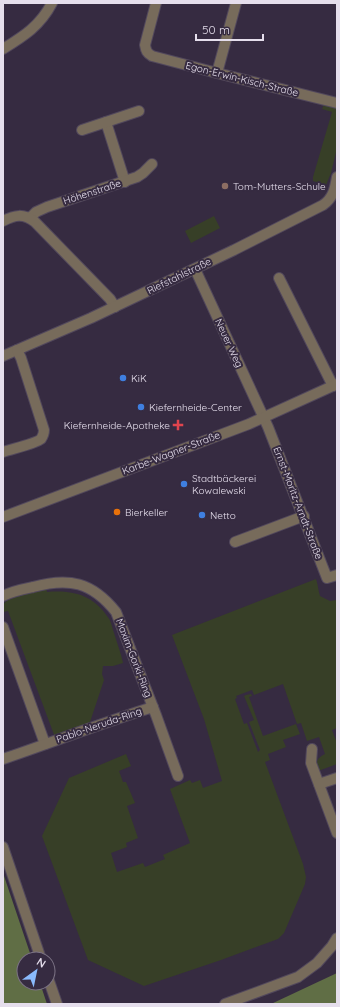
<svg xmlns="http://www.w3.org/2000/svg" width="340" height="1007" font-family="Quicksand,sans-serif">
  <rect width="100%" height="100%" fill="#362b41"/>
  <g fill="#373f27">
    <path d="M 324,104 L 337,109 L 337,148 L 331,173 L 326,185 L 313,181 L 313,177 L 332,112 L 322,109 Z"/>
    <path d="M 214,216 L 220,228 L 191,243 L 185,231 Z"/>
    <path d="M 316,579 C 318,584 318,590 320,596 L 330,601 L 337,600 L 337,728 L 332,730 L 337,743 L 337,764 L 318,771 C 315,762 317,758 325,754 L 319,737 L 307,741 L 301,723 L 297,724 L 283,684 L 254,695 L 252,690 L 236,696 L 237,698 L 235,699 L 244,724 L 247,723 L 258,752 L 260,750 L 249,722 L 254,720 L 244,696 L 246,695 L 251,694 L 252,696 L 249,697 L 263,736 L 296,724 L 300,734 L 283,740 L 286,747 L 268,754 L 270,760 L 265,762 L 303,864 L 306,877 L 305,884 L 284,933 L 278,939 L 221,960 L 144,986 L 88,960 L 42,836 L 69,778 L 126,754 L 131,766 L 119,771 L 123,782 L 126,782 L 135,803 L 127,806 L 138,838 L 126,843 L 127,847 L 111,853 L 117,872 L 143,863 L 145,867 L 165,859 L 163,855 L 190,843 L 170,789 L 190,780 L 192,783 L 200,780 L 203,788 L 222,781 L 204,719 L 172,635 Z"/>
    <path d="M 46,587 L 47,592 C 71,590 92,594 107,616 C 111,620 112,627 114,633 C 117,643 121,653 123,663 L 113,666 L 103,666 L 102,674 L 104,680 L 88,728 L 56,740 L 8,611 L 3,612 C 3,604 3,603 10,599 Z"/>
  </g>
  <g fill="#606e45">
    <path d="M 3,873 L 32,959 L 24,959 L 24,983 L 40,983 L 47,1004 L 4,1004 L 3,1000 Z"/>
    <path d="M 337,973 L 337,1004 L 271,1004 Z"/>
  </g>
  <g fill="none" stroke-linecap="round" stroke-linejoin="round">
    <defs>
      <g id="minor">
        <path d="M 156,3 L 145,45 C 146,51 147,53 152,56 L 217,73 L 337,103"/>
        <path d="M 3,49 C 24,36 40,26 52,3"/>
        <path d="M 217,73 L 236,3"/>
        <path d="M 106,122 L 125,182"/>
        <path d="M 82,130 L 139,111"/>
        <path d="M 30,218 L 36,212 L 47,207 L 137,177 L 143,173 L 152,164"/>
        <path d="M 3,221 C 15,215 23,213 35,222 L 110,299 L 115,307"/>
        <path d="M 195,269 L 268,427 L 327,578 L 337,575"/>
        <path d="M 279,278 L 333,386"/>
        <path d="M 3,356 L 91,318 L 234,250 L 323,205 C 333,198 335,189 337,177"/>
        <path d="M 3,452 C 11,449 35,444 41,439 C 43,436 44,434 44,430 L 21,358 L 17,350"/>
        <path d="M 3,517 L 249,424 L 337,384"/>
        <path d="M 235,542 L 304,516"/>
        <path d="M 3,596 C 12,591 23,589 33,587 C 69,577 92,582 116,612 L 156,715 L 178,776"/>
        <path d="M 3,627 L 45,744"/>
        <path d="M 312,749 L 311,763 L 337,833"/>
        <path d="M 3,759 C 53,742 102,723 153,707"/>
        <path d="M 319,784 L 337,778"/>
        <path d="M 3,847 L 41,959"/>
        <path d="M 48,978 L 57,1004"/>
        <path d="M 225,1004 L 298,977 L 317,963 L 332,946 L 337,938"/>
      </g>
    </defs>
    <use href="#minor" stroke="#52485c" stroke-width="12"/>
    <use href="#minor" stroke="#776b5b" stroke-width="10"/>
  </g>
  <circle fill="#8d6e63" stroke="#362b41" stroke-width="1.5" cx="225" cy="186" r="4"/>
  <g fill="#3f7fe0" stroke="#362b41" stroke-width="1.5">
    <circle cx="123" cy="378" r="4"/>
    <circle cx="141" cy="407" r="4"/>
    <circle cx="184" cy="484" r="4"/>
    <circle cx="202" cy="515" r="4"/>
  </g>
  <path fill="#e0444e" stroke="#362b41" stroke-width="1.5" d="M176 419h4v4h4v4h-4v4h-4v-4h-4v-4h4z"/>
  <circle fill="#e8710a" stroke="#362b41" stroke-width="1.5" cx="117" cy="512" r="4"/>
  <g text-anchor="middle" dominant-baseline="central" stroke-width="4" stroke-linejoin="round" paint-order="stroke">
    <g font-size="10" fill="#e5deec" stroke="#362b41">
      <text transform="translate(242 79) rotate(14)">Egon-Erwin-Kisch-Straße</text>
      <text transform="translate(92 192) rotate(-18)">Höhenstraße</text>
      <text transform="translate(179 276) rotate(-26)">Riefstahlstraße</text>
      <text transform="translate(229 343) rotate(65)">Neuer Weg</text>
      <text transform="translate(171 453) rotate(-21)">Karbe-Wagner-Straße</text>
      <text transform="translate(298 503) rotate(69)">Ernst-Moritz-Arndt-Straße</text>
      <text transform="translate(134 658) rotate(69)">Maxim-Gorki-Ring</text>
      <text transform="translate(99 725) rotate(-19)">Pablo-Neruda-Ring</text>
    </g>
    <g font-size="10" fill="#e5deec" stroke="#362b41" text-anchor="start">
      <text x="233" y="186">Tom-Mutters-Schule</text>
      <text x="131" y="378">KiK</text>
      <text x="149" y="407">Kiefernheide-Center</text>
      <text x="170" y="425" text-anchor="end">Kiefernheide-Apotheke</text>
      <text x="192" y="478">Stadtbäckerei<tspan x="192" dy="12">Kowalewski</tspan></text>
      <text x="125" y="512">Bierkeller</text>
      <text x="210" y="515">Netto</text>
    </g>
  </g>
  <rect width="340" height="1007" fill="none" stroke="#e5deec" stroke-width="8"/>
  <g transform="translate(36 971) rotate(33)"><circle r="19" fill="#362b41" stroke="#7c7385"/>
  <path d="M0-3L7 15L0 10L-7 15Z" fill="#8abafc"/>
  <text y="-6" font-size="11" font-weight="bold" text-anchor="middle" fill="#e5deec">N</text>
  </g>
  <path d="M196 34v6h67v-6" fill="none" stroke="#e5deec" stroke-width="2"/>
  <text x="202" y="34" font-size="12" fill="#e5deec" stroke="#362b41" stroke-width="3" paint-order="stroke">50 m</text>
</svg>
